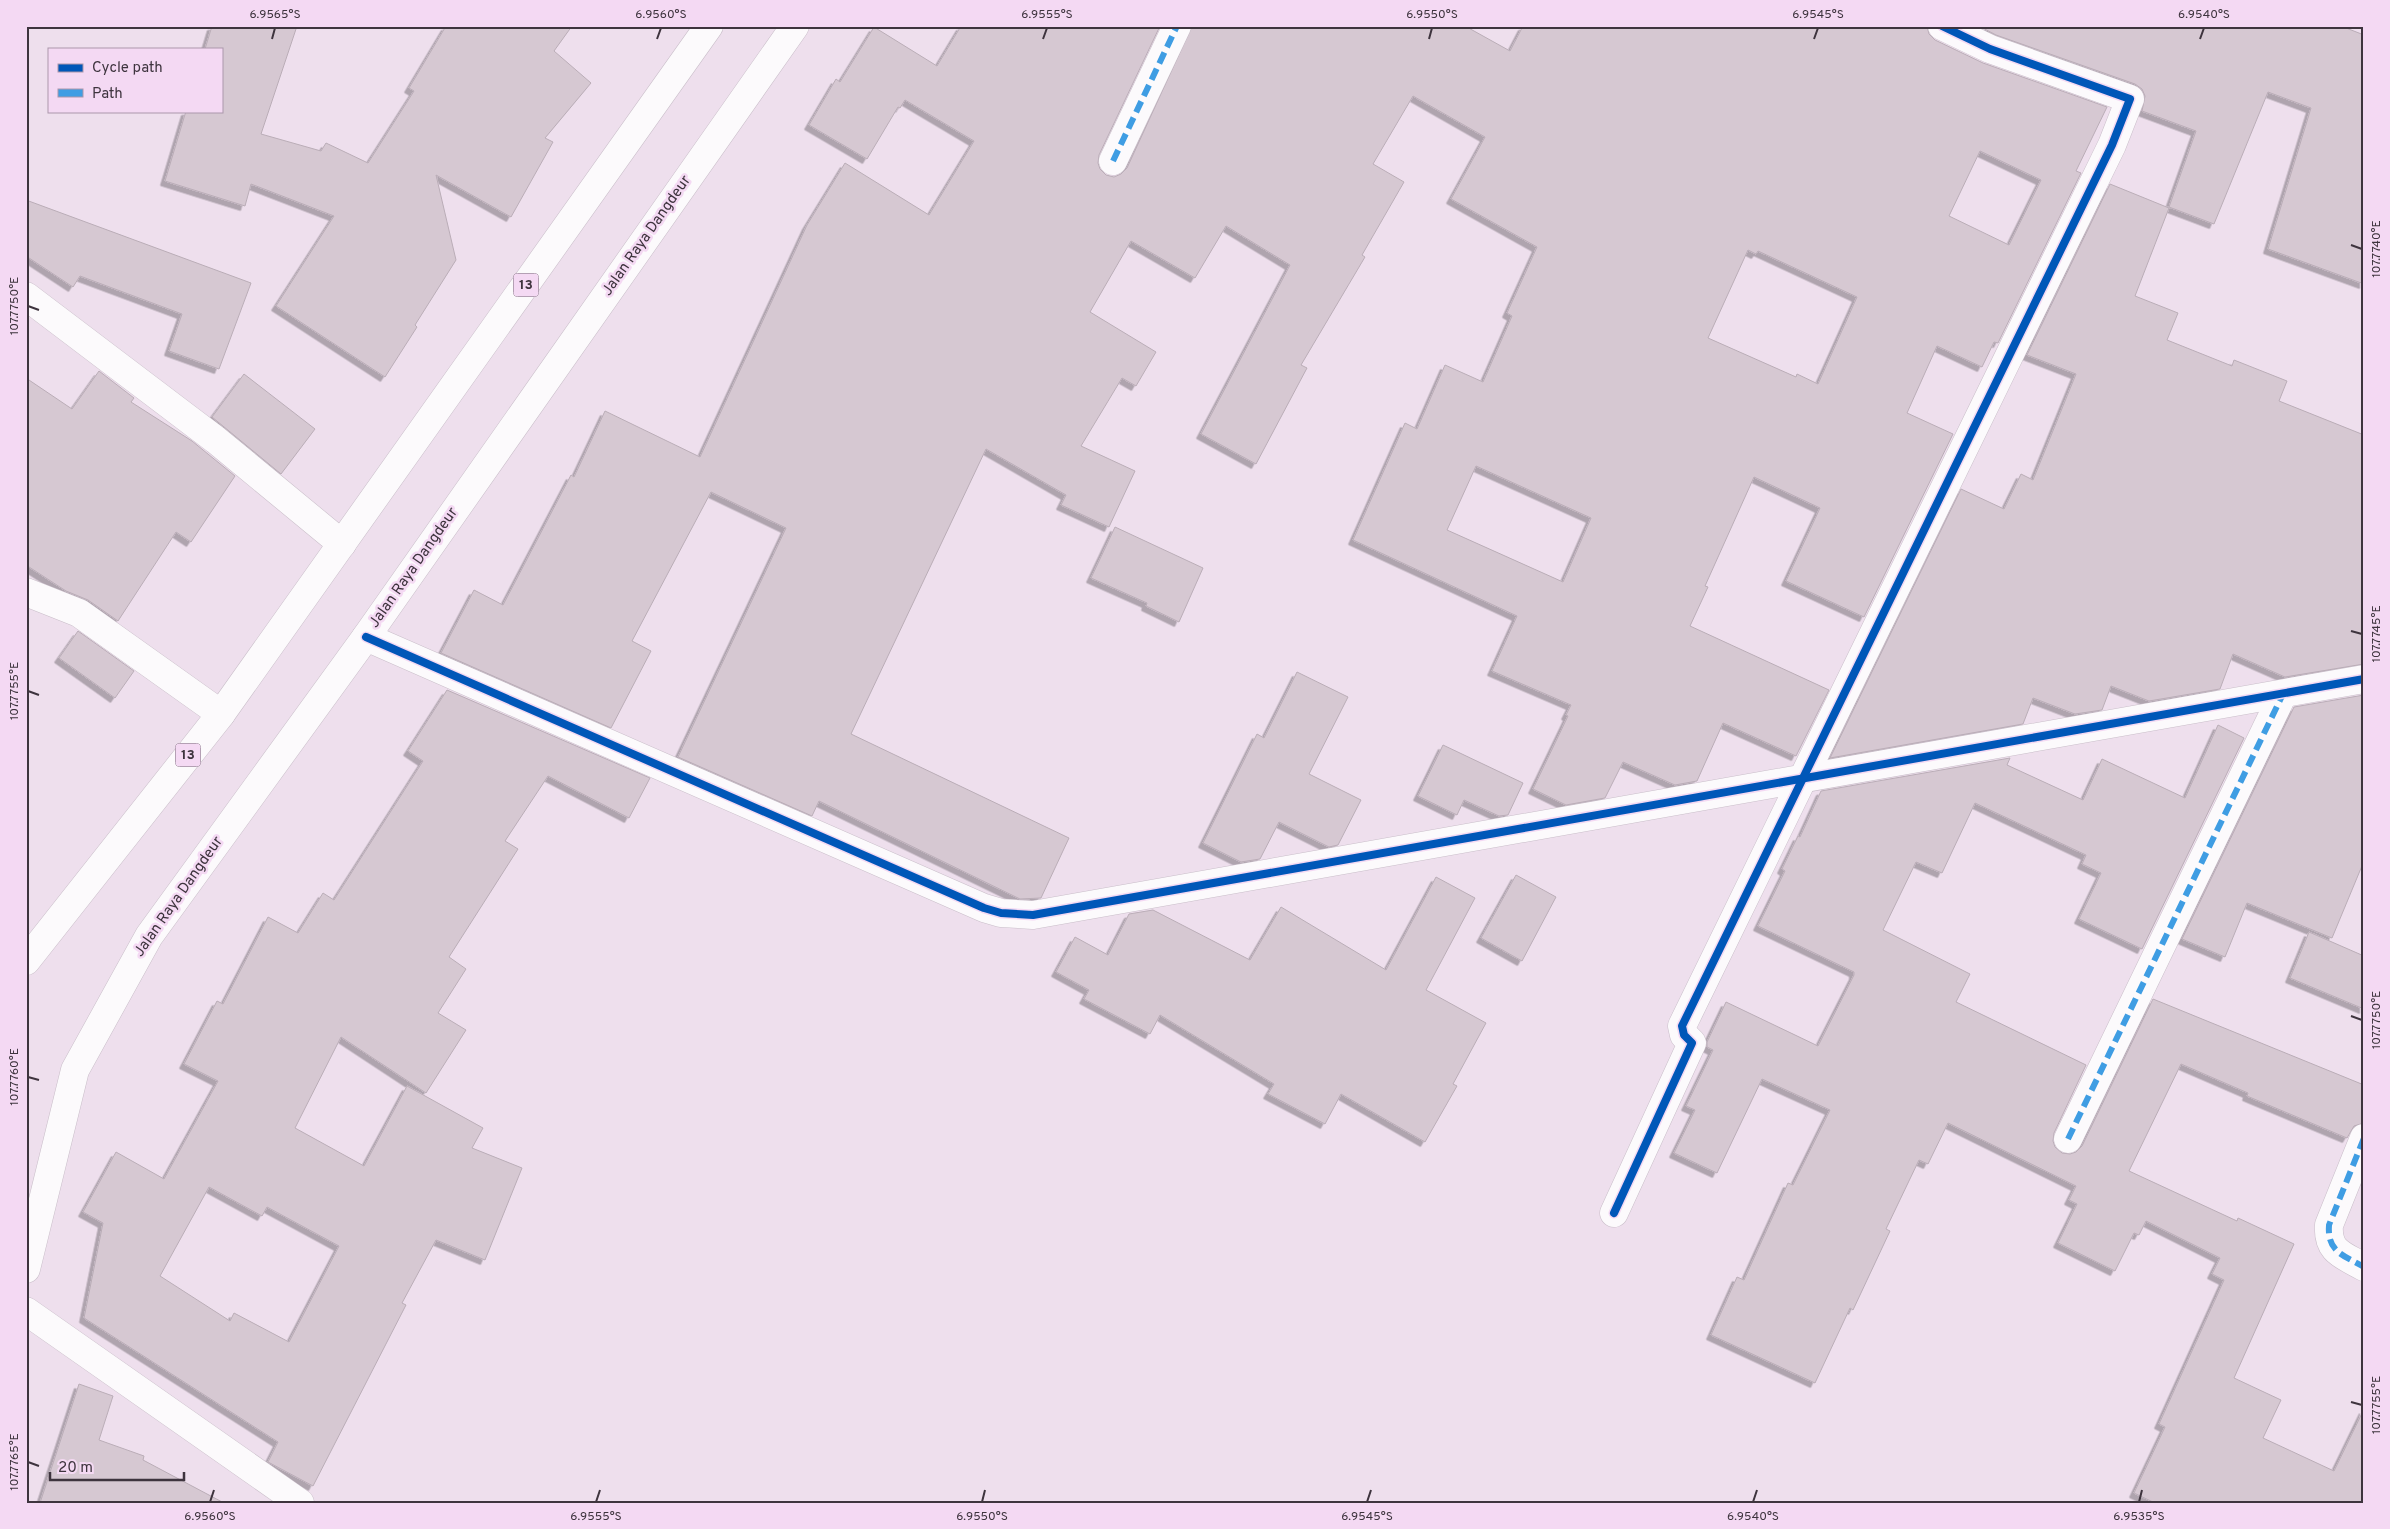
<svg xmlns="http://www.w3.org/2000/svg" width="2390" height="1529" font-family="Overpass,sans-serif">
  <defs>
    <filter id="shadow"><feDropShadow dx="-4.5" dy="4.5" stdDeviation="0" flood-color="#0004"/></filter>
  </defs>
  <rect width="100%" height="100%" fill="#eedfed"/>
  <g fill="#d6c8d2" stroke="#baadb7" fill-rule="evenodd" filter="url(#shadow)">
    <path d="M 212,26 L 297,26 L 261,134 L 321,151 L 326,143 L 368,163 L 414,91 L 409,88 L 446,26 L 572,26 L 554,51 L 591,83 L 545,138 L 553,142 L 511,217 L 436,175 L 456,260 L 415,325 L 417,327 L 385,377 L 276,306 L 334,216 L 251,184 L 245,206 L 165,181 L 186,111 L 221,111 L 221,49 L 205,49 Z"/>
    <path d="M 961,26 L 1160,26 L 1099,155 L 1098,163 L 1100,169 L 1106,175 L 1114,177 L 1121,174 L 1127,168 L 1192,26 L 1465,26 L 1510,51 L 1523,26 L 1927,26 L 1929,34 L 1935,40 L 1983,63 L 2107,107 L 2076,171 L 2081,173 L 1998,343 L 1994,342 L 1982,367 L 1937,346 L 1907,413 L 1953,434 L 1864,617 L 1786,581 L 1820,508 L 1754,477 L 1705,586 L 1708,587 L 1690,626 L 1829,690 L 1796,756 L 1723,723 L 1697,781 L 1675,785 L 1623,762 L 1605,798 L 1566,805 L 1533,789 L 1568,716 L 1566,715 L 1571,705 L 1492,671 L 1517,616 L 1353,540 L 1405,423 L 1417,429 L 1445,365 L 1483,382 L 1512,316 L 1507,313 L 1537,247 L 1451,199 L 1485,137 L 1413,96 L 1373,164 L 1404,182 L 1362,255 L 1365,257 L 1301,365 L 1307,368 L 1256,464 L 1201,434 L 1290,265 L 1226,226 L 1195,278 L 1131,241 L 1090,312 L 1156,352 L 1136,386 L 1122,378 L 1081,446 L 1135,471 L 1109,527 L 1061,505 L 1066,495 L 986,449 L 851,734 L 1069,838 L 1041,898 L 1020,899 L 819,801 L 812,816 L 678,757 L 786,528 L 711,492 L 632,641 L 651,651 L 611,728 L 441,653 L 474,590 L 503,605 L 571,475 L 574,477 L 605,411 L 700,457 L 807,225 L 845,163 L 929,215 L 974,141 L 905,100 L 900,108 L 898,107 L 867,159 L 809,125 L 836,79 L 840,82 L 874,27 L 937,66 ZM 1980,151 L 2041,180 L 2009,245 L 1949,216 ZM 1748,250 L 1756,254 L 1758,251 L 1857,297 L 1818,384 L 1797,374 L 1796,377 L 1708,338 ZM 1476,466 L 1591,518 L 1563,582 L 1447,530 Z"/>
    <path d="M 1979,26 L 2341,26 L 2364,35 L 2364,284 L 2268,249 L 2311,108 L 2268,92 L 2214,224 L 2169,207 L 2196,131 L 2142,111 L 2145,96 L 2142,89 L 2135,84 L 1996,35 Z"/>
    <path d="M 2110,184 L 2169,208 L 2135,296 L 2178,313 L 2167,340 L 2232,366 L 2234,360 L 2287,381 L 2279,401 L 2364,435 L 2364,664 L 2285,677 L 2233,654 L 2220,689 L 2149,701 L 2111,686 L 2102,710 L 2075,714 L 2033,698 L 2023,724 L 1830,758 L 1961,489 L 2004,509 L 2021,474 L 2033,480 L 2076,374 L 2027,355 Z"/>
    <path d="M 26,200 L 251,283 L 219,369 L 169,351 L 182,314 L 80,276 L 73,287 L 26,256 Z"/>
    <path d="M 99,371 L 134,398 L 131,402 L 192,441 L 235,476 L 191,542 L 176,532 L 118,621 L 88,600 L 66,591 L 26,565 L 26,378 L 72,409 Z"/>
    <path d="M 244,374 L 315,429 L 281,474 L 212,417 Z"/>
    <path d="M 1115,527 L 1203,568 L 1179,622 L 1146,606 L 1147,603 L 1091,578 Z"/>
    <path d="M 78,631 L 134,671 L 115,698 L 59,658 Z"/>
    <path d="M 1297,672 L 1348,697 L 1309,774 L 1361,800 L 1338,845 L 1329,847 L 1279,822 L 1260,859 L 1241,862 L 1203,843 L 1257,734 L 1264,738 Z"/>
    <path d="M 447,690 L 650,778 L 629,818 L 548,776 L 505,841 L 518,849 L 449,957 L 466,969 L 438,1013 L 466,1030 L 426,1093 L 341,1037 L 295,1128 L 364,1166 L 407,1086 L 483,1128 L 472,1148 L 522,1168 L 485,1260 L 436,1240 L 402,1303 L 406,1305 L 313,1486 L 268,1462 L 278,1442 L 84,1318 L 103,1223 L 83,1212 L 116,1152 L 164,1179 L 218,1081 L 184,1064 L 217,1001 L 223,1004 L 268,917 L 298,933 L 323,893 L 334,900 L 423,761 L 408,751 ZM 209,1187 L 262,1216 L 267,1207 L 339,1246 L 289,1342 L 234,1313 L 230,1321 L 160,1276 Z"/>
    <path d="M 2364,695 L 2364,861 L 2332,938 L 2247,903 L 2225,957 L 2182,939 L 2294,707 Z"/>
    <path d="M 2218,725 L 2244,738 L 2142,949 L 2079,919 L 2101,873 L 2082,864 L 2086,855 L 1975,803 L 1942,873 L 1916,862 L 1883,930 L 1970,974 L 1956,1002 L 2086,1065 L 2054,1133 L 2053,1141 L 2055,1147 L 2062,1153 L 2070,1154 L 2076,1152 L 2082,1146 L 2153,999 L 2364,1085 L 2364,1123 L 2354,1126 L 2347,1138 L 2247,1096 L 2248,1093 L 2181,1064 L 2129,1171 L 2237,1221 L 2238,1218 L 2294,1244 L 2234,1378 L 2281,1400 L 2263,1438 L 2334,1471 L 2364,1409 L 2364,1503 L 2155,1503 L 2134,1493 L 2165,1427 L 2159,1424 L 2224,1280 L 2212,1274 L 2220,1258 L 2146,1221 L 2139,1235 L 2134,1233 L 2115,1271 L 2058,1243 L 2077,1204 L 2069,1200 L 2076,1186 L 1948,1123 L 1928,1164 L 1919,1160 L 1886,1229 L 1890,1231 L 1853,1310 L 1850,1308 L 1815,1383 L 1711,1335 L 1737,1277 L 1744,1280 L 1788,1183 L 1793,1185 L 1830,1110 L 1762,1079 L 1717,1173 L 1674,1153 L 1695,1110 L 1686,1106 L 1713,1050 L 1707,1047 L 1707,1042 L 1726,1002 L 1818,1046 L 1854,975 L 1854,972 L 1758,926 L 1785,871 L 1782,869 L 1798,836 L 1800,837 L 1821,791 L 2010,758 L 2007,765 L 2083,800 L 2102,759 L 2185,798 Z"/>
    <path d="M 1443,745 L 1523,783 L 1508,815 L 1499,816 L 1464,800 L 1457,815 L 1418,796 Z"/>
    <path d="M 1516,875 L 1556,897 L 1522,961 L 1481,938 Z"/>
    <path d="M 1436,877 L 1475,898 L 1426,990 L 1486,1023 L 1453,1084 L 1457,1086 L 1425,1142 L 1341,1094 L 1325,1124 L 1268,1094 L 1274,1084 L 1160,1015 L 1150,1034 L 1084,999 L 1089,990 L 1056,972 L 1075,937 L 1108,955 L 1129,914 L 1153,910 L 1250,960 L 1281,907 L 1386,970 Z"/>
    <path d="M 2309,932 L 2364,956 L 2364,1009 L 2290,978 Z"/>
    <path d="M 79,1384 L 113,1396 L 99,1440 L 144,1456 L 143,1460 L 224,1503 L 40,1503 Z"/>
  </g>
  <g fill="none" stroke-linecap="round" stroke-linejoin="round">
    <defs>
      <g id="street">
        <path d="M 1113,161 L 1177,26"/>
        <path d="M 26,592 L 79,613 L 221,714"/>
        <path d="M 366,637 L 984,908 L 1001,913 L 1033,915 L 2364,679"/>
        <path d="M 2364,1138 L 2329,1225 C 2327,1252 2343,1255 2364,1267"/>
        <path d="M 2068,1139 L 2283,694"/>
        <path d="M 1614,1213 L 1692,1043 L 1684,1035 L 1682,1026 L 2112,145 L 2130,99 L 1990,49 L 1942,26"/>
        <path d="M 26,1311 L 300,1503"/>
      </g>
      <path id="secondary" d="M 26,296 L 216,440 L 342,544"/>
      <g id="highway">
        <path d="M 26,961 L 221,714 L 709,26"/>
        <path d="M 26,1269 L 75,1070 L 149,936 L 366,637 L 795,26"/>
      </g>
    </defs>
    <use href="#street" stroke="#c9bec9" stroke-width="29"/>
    <use href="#secondary" stroke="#c9bec9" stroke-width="29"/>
    <use href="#highway" stroke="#c9bec9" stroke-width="29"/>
    <use href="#street" stroke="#fcfafc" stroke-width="28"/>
    <use href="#secondary" stroke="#fcfafc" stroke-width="28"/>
    <use href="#highway" stroke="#fcfafc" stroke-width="28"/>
    <g stroke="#3f9de3" stroke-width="6" stroke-dasharray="12 6" stroke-linecap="butt">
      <path d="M 1113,161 L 1177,26"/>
      <path d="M 2364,1138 L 2329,1225 C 2327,1252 2343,1255 2364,1267"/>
      <path d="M 2068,1139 L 2283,694"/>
    </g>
    <defs>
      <g id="cycleway">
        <path d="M 366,637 L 984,908 L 1001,913 L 1033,915 L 2364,679"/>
        <path d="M 1614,1213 L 1692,1043 L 1684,1035 L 1682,1026 L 2112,145 L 2130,99 L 1990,49 L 1942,26"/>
      </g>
    </defs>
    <use href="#cycleway" stroke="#f4d9f3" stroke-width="11"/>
    <use href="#cycleway" stroke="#0057b8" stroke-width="8"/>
  </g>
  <path fill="none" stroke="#3e343e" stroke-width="2" d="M 272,39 L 275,28M 657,39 L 661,28M 1043,39 L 1047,28M 1429,39 L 1432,28M 1814,39 L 1818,28M 2200,39 L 2204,28M 2351,245 L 2362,249M 28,306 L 39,310M 2351,631 L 2362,634M 28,691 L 39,695M 2351,1016 L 2362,1020M 28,1077 L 39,1080M 2351,1402 L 2362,1405M 28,1462 L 39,1466M 210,1502 L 214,1490M 596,1502 L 600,1490M 982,1502 L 985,1490M 1367,1502 L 1371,1490M 1753,1502 L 1757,1490M 2139,1502 L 2142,1490"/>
  <g text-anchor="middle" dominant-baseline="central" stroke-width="5" stroke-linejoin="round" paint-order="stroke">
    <g fill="#f4d9f3" stroke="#756674" stroke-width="1">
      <rect x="513.5" y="273.5" width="25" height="23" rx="4"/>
      <rect x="175.5" y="743.5" width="25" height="23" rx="4"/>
    </g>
    <g font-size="14" font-weight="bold" fill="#3e343e">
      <text x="526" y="285">13</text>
      <text x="188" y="755">13</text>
    </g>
    <g font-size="15" fill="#3e343e" stroke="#f4d9f3">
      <text transform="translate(647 236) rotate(-55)">Jalan Raya Dangdeur</text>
      <text transform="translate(414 568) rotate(-55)">Jalan Raya Dangdeur</text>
      <text transform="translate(179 897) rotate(-55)">Jalan Raya Dangdeur</text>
    </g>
  </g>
  <rect width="2390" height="1529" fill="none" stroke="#f4d9f3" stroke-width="55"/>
  <rect x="48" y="48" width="175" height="65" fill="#f4d9f3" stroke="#ab97ab"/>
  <rect x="58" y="64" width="25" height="8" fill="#0057b8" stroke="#ab97ab"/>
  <text x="92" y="72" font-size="15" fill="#3e343e">Cycle path</text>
  <rect x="58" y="89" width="25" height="8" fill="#3f9de3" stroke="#ab97ab"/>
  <text x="92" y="98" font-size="15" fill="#3e343e">Path</text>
  <path d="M50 1472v8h134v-8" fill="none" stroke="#3e343e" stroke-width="2.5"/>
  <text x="58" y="1472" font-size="15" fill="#3e343e" stroke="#f4d9f3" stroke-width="4" paint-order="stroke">20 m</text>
  <rect x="28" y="28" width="2334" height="1474" fill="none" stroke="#3e343e" stroke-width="2"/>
  <g font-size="12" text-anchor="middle" fill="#3e343e">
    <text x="275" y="18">6.9565°S</text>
    <text x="661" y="18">6.9560°S</text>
    <text x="1047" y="18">6.9555°S</text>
    <text x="1432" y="18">6.9550°S</text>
    <text x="1818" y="18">6.9545°S</text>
    <text x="2204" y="18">6.9540°S</text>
    <text transform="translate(2376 249) rotate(-90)" y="4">107.7740°E</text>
    <text transform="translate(14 306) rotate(-90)" y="4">107.7750°E</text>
    <text transform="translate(2376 634) rotate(-90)" y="4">107.7745°E</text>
    <text transform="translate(14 691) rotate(-90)" y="4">107.7755°E</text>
    <text transform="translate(2376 1020) rotate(-90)" y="4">107.7750°E</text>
    <text transform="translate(14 1077) rotate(-90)" y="4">107.7760°E</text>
    <text transform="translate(2376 1405) rotate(-90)" y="4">107.7755°E</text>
    <text transform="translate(14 1462) rotate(-90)" y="4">107.7765°E</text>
    <text x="210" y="1520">6.9560°S</text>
    <text x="596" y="1520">6.9555°S</text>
    <text x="982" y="1520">6.9550°S</text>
    <text x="1367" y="1520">6.9545°S</text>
    <text x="1753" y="1520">6.9540°S</text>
    <text x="2139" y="1520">6.9535°S</text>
  </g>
</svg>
